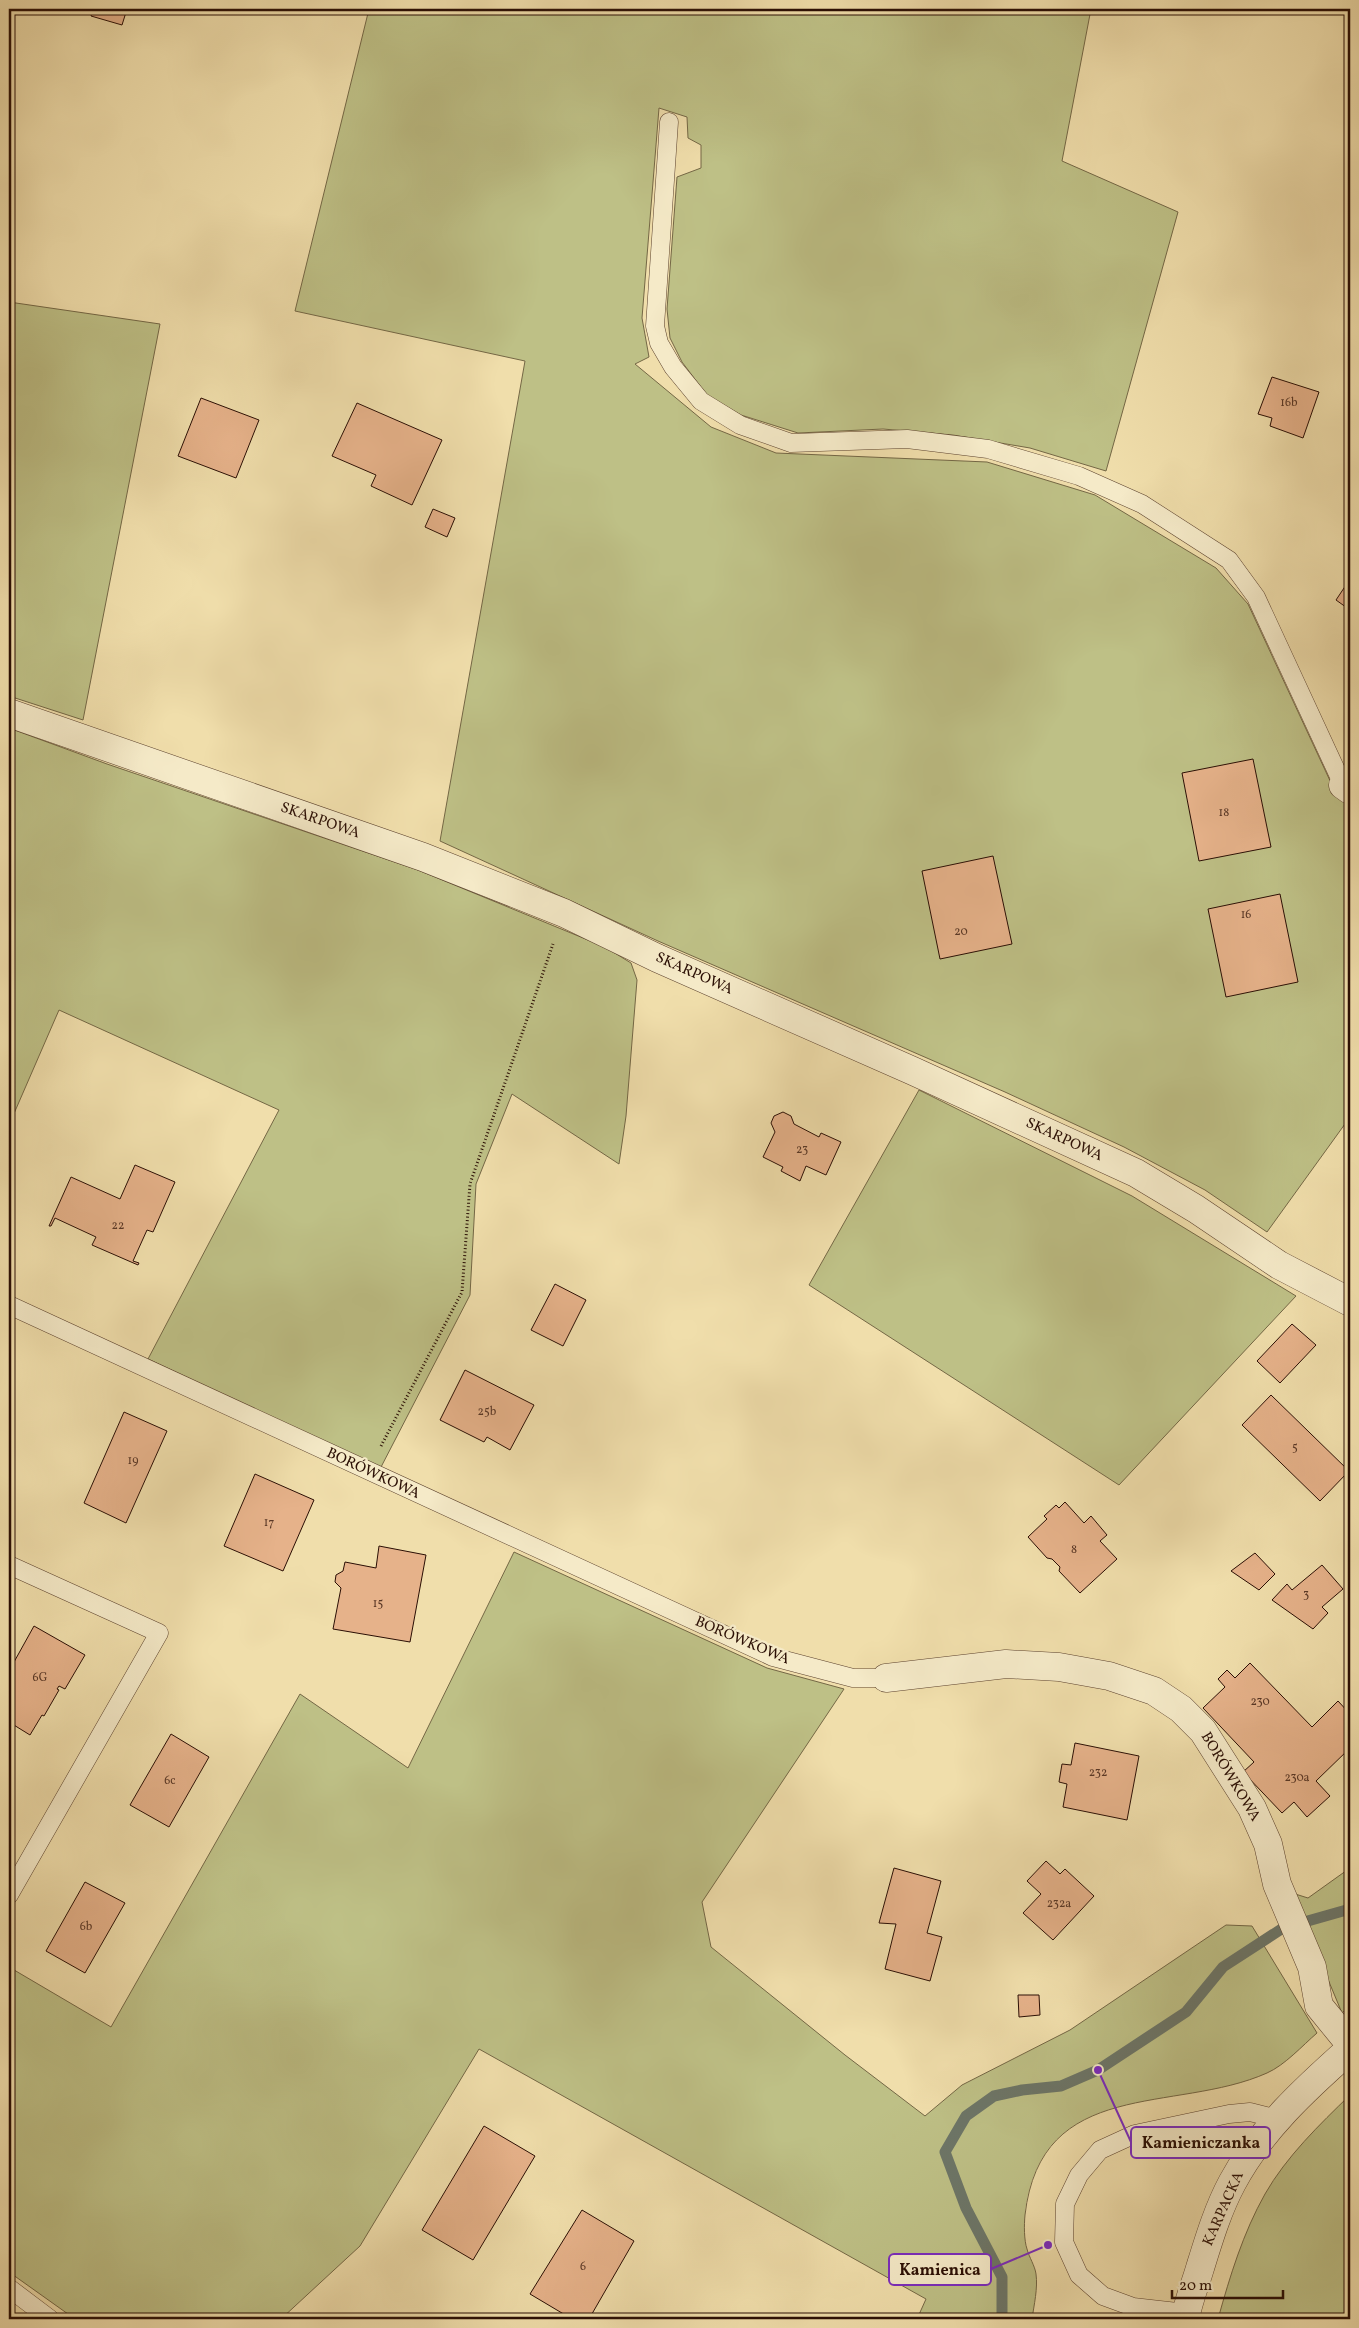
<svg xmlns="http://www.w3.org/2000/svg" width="1359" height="2328" font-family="Vollkorn,serif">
  <rect width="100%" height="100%" fill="#f0deab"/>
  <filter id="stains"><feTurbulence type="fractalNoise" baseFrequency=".004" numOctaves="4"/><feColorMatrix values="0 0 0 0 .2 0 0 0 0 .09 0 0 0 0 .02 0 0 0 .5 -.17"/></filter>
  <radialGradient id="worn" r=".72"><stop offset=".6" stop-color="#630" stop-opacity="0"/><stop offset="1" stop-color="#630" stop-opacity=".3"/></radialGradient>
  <g fill="#bec086" stroke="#746745">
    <path d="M 369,9 L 1091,9 L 1062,161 L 1178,212 L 1106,471 L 1030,448 L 953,435 L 883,429 L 798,433 L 741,415 L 707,395 L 682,362 L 670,338 L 667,309 L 677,177 L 701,168 L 701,145 L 688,138 L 687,117 L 659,108 L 642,318 L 649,357 L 635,364 L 711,427 L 776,453 L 987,462 L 1095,495 L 1216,568 L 1248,604 L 1332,785 L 1350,800 L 1350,1117 L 1267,1232 L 1205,1190 L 1124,1147 L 1005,1092 L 658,941 L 440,841 L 525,361 L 295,311 Z"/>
    <path d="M 9,302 L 160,324 L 83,720 L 9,696 Z"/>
    <path d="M 9,728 L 107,764 L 418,870 L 605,947 L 631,963 L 637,980 L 626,1116 L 619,1164 L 512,1094 L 476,1184 L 470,1295 L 380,1469 L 148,1359 L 279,1110 L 59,1010 L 9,1125 Z"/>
    <path d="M 919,1090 L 1132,1196 L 1296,1296 L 1119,1485 L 809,1285 Z"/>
    <path d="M 514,1552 L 767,1668 L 844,1689 L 702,1902 L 711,1947 L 845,2055 L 925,2116 L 962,2085 L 1070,2030 L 1226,1925 L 1252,1926 L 1317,2033 C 1302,2046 1285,2065 1267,2073 C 1175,2114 1041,2076 1025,2215 C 1024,2225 1024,2240 1027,2249 C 1029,2257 1035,2266 1036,2274 C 1038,2288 1034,2305 1032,2319 L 917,2319 L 926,2299 L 479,2049 L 360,2246 L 281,2319 L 75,2319 L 9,2272 L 9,1967 L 111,2027 L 300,1694 L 408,1768 Z"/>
    <path d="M 1350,1868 L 1350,2006 L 1342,2013 L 1292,1893 L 1308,1898 Z"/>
    <path d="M 1350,2095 L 1350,2319 L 1218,2319 C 1230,2276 1243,2233 1265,2194 C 1286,2157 1320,2124 1350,2095 Z"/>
  </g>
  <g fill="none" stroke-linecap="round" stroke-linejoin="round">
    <path stroke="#6d7668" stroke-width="11" d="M 1002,2319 L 1002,2277 L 966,2208 L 945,2152 L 966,2116 L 994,2096 L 1022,2090 L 1061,2086 L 1098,2070 L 1186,2012 L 1223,1967 L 1283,1928 L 1350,1909"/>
  </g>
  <g fill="#e6b28a" stroke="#2a0e04">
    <path d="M 93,9 L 127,9 L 122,25 L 91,16 Z"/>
    <path d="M 1272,377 L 1319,392 L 1303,438 L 1270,426 L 1272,418 L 1258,414 Z"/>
    <path d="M 201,398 L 259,420 L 236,478 L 178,456 Z"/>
    <path d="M 357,403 L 442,440 L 412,505 L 371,486 L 376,475 L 332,456 Z"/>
    <path d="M 433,509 L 455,518 L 447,537 L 425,527 Z"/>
    <path d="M 1350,579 L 1350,610 L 1336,600 Z"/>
    <path d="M 1253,759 L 1271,847 L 1199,861 L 1182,773 Z"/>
    <path d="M 993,856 L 1012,944 L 940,959 L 922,871 Z"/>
    <path d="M 1280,894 L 1298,982 L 1226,997 L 1208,909 Z"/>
    <path d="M 783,1112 L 791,1116 L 794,1124 L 819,1137 L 821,1133 L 841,1142 L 826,1175 L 806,1166 L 800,1181 L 781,1171 L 783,1167 L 763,1157 L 775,1132 L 771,1123 L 774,1116 Z"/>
    <path d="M 135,1165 L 175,1182 L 153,1232 L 147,1230 L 133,1261 L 139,1263 L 138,1265 L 92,1245 L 96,1237 L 55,1218 L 51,1226 L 49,1226 L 71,1177 L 120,1199 Z"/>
    <path d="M 555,1284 L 586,1300 L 563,1346 L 531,1330 Z"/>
    <path d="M 1292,1324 L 1316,1345 L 1280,1383 L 1257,1361 Z"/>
    <path d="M 465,1370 L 534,1405 L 510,1450 L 487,1437 L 484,1442 L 440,1420 Z"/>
    <path d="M 1271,1395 L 1349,1471 L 1320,1501 L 1242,1425 Z"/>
    <path d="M 124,1412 L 167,1431 L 126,1523 L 84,1503 Z"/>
    <path d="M 255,1474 L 314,1500 L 283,1571 L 224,1546 Z"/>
    <path d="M 1065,1502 L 1084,1523 L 1091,1516 L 1107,1535 L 1100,1541 L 1117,1559 L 1080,1593 L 1059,1571 L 1060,1567 L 1052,1559 L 1047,1558 L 1028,1537 L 1047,1519 L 1044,1516 L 1056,1505 L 1059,1508 Z"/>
    <path d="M 379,1546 L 426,1555 L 410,1642 L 333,1629 L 341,1588 L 335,1582 L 336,1575 L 343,1571 L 345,1562 L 376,1568 Z"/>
    <path d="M 1255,1553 L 1275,1574 L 1259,1590 L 1231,1571 Z"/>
    <path d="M 1322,1565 L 1343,1589 L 1322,1607 L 1328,1613 L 1313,1629 L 1272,1600 L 1287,1584 L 1292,1590 Z"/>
    <path d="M 34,1626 L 85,1655 L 65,1689 L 59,1686 L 57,1689 L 59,1690 L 44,1716 L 42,1715 L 30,1735 L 9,1722 L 9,1671 Z"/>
    <path d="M 1250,1663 L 1312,1727 L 1338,1701 L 1350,1714 L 1350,1748 L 1316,1781 L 1330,1796 L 1307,1817 L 1294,1802 L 1282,1813 L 1243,1772 L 1254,1762 L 1203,1708 L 1225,1687 L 1218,1679 L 1227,1670 L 1235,1678 Z"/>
    <path d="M 171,1734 L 209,1757 L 169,1827 L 130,1805 Z"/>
    <path d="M 1075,1743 L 1139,1756 L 1127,1820 L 1063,1807 L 1067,1784 L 1059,1782 L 1062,1764 L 1071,1765 Z"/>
    <path d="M 1046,1861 L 1060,1874 L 1065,1869 L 1094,1896 L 1053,1940 L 1023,1913 L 1041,1894 L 1027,1881 Z"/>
    <path d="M 894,1868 L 941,1881 L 927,1933 L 942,1937 L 930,1981 L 885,1969 L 896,1924 L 879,1923 Z"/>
    <path d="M 85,1882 L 125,1903 L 85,1973 L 46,1951 Z"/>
    <path d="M 1018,1995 L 1039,1995 L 1040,2015 L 1019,2017 Z"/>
    <path d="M 484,2126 L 535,2156 L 473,2260 L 422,2230 Z"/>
    <path d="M 582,2210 L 634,2241 L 589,2319 L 572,2319 L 530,2294 Z"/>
  </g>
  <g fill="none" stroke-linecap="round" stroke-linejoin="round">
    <defs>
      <g id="service">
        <path d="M 669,122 L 655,326 L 659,343 L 673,367 L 701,401 L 740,425 L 791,443 L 907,439 L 988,449 L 1079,476 L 1142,504 L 1229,560 L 1256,597 L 1343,785"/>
        <path d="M 9,1305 L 773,1657 L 853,1678 L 886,1678"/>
        <path d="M 9,1565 L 159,1633 L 9,1895"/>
        <path d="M 9,2288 L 50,2319"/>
        <path d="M 1186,2313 L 1133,2307 L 1103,2296 L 1079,2275 L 1064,2242 L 1065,2204 L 1079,2175 L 1100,2150 L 1135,2134 L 1229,2114 L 1250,2112 L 1278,2119"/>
      </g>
      <g id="minor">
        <path d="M 9,713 L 423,857 L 564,913 L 657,958 L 913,1071 L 1136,1173 L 1196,1209 L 1279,1265 L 1350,1302"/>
        <path d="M 1343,785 L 1350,790"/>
        <path d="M 886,1678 L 1006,1664 L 1059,1667 L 1109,1676 L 1154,1691 L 1181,1709 L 1203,1731 L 1252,1808 L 1268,1844 L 1277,1884 L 1312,1967 L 1319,2006 L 1350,2044"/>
      </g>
      <path id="tertiary" d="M 1185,2319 C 1188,2302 1195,2285 1200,2268 C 1209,2239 1218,2209 1232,2183 C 1260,2130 1306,2088 1350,2049"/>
    </defs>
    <use href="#service" stroke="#5c422e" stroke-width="19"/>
    <use href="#minor" stroke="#5c422e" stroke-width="29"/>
    <use href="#tertiary" stroke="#5c422e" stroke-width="29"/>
    <path stroke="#2a0e04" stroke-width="3" stroke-dasharray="1 2.5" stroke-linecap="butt" d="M 381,1446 L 462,1292 L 470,1184 L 553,944"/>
    <use href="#service" stroke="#f5eac8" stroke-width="18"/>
    <use href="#minor" stroke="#f5eac8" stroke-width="28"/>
    <use href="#tertiary" stroke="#f5eac8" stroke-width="28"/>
  </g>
  <g text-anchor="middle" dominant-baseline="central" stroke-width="4.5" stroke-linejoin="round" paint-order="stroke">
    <g font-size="12" fill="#593726">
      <text x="1289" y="403">16b</text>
      <text x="1224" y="813">18</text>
      <text x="1246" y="915">16</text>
      <text x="961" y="932">20</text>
      <text x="802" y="1150">23</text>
      <text x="118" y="1226">22</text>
      <text x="487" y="1412">25b</text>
      <text x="1295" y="1448">5</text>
      <text x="133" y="1461">19</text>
      <text x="269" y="1523">17</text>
      <text x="1074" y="1550">8</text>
      <text x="1306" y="1595">3</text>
      <text x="378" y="1604">15</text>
      <text x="40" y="1678">6G</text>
      <text x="1260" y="1702">230</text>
      <text x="1098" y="1773">232</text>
      <text x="1297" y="1778">230a</text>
      <text x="170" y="1781">6c</text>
      <text x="1059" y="1904">232a</text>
      <text x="86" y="1927">6b</text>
      <text x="583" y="2267">6</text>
    </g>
    <g font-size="15" fill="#2a0e04" stroke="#f5eac8">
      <text transform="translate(320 821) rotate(19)">SKARPOWA</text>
      <text transform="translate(694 974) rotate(24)">SKARPOWA</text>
      <text transform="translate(1064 1140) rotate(25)">SKARPOWA</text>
      <text transform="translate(373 1474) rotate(25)">BORÓWKOWA</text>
      <text transform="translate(742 1641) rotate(23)">BORÓWKOWA</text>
      <text transform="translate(1230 1777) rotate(59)">BORÓWKOWA</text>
      <text transform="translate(1224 2209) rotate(-66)">KARPACKA</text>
    </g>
  </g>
  <path fill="none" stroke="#7b2cbf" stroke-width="2" d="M1098 2070L1131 2142M1048 2245L991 2269"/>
  <g fill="#7b2cbf" stroke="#f5eac8" stroke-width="2">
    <circle cx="1098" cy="2070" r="5"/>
    <circle cx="1048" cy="2245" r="5"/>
  </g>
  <g fill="#f5eac8" stroke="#7b2cbf" stroke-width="2">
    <rect x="1131" y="2127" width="139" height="31" rx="5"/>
    <rect x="889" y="2254" width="102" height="31" rx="5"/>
  </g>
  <g font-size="16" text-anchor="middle" font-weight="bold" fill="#2a0e04">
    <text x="1201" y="2148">Kamieniczanka</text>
    <text x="940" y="2275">Kamienica</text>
  </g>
  <rect width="1359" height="2328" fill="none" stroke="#f0deab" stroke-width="30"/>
  <rect x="10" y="10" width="1339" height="2308" fill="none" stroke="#2a0e04" stroke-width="2.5"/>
  <rect x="15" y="15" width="1329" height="2298" fill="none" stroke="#2a0e04"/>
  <path d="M1172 2290v8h111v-8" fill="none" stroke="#2a0e04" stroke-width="2.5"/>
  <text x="1179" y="2290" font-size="15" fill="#2a0e04" stroke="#f5eac8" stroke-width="4" paint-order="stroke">20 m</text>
  <rect width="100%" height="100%" filter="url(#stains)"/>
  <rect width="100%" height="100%" fill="url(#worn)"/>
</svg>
